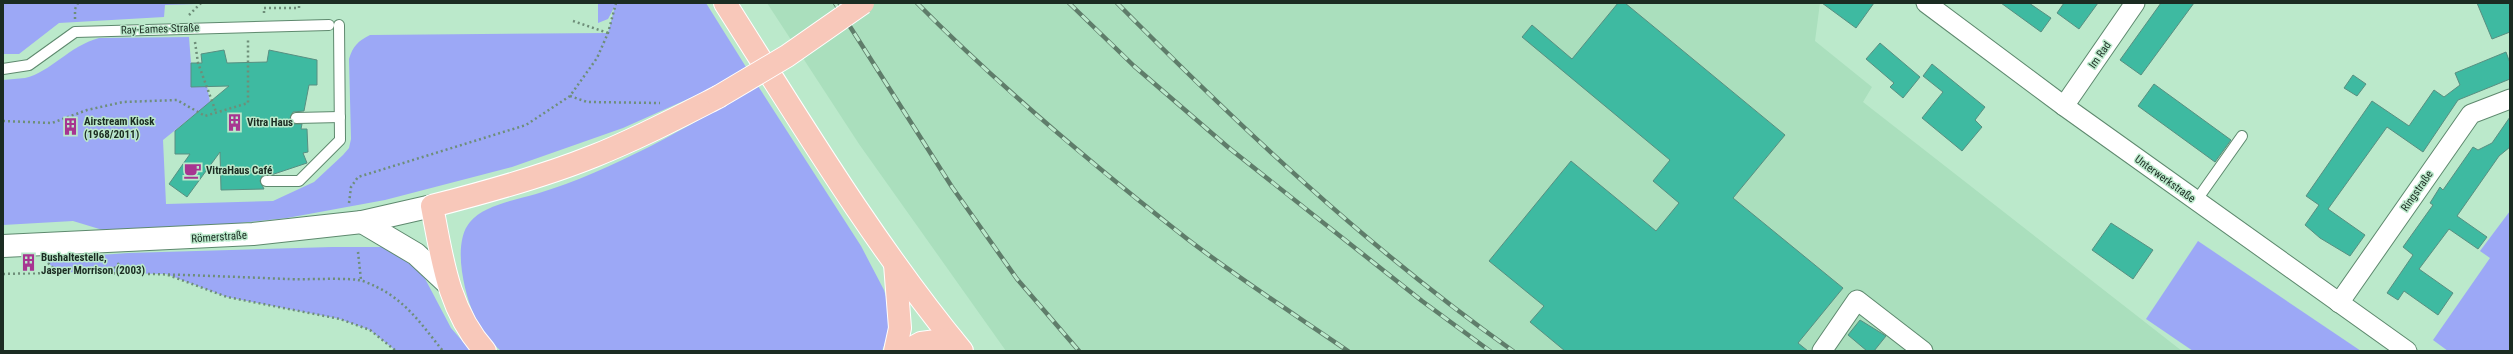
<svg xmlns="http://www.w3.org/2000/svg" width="2513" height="354" font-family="'Roboto Condensed',sans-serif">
  <rect width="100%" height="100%" fill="#bbe9cb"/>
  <path fill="#aadfbd" d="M 767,3 L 1820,3 L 1815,41 L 1872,87 L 1863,102 L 2182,351 L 1006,351 L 859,144 Z"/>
  <g fill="#9ca8f6">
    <path d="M 3,3 L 229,3 L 165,5 L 164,17 L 59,23 L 19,54 L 3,54 Z"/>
    <path d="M 598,3 L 706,3 L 746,67 L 708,90 L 623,128 L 512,167 L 385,200 L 287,218 L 195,228 L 106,231 L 73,221 L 3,225 L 3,80 C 10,79 18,79 25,78 C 51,72 69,46 99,38 L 189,37 L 191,63 L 207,86 L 210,102 L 163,140 L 166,204 L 273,201 L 314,182 L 343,155 L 349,148 L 351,139 L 349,59 C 353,46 358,41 370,35 L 608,33 L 615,6 L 608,19 L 598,23 Z"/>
    <path d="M 758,86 L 861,246 L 884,290 L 890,310 L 889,332 L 882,351 L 501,351 C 490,341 480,329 474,315 C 464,292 452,243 470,222 C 484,205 516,200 536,194 C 615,170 687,127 758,86 Z"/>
    <path d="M 2510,211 L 2510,351 L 2448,351 L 2433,340 L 2490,258 L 2480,251 Z"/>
    <path d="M 2198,241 L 2361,351 L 2193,351 L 2146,319 Z"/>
    <path d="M 332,247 L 382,247 L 404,257 L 421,271 L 451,328 L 471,351 L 396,351 L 370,330 L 340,319 L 227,297 L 166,274 L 58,272 L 44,259 L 128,253 Z"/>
  </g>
  <g fill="#3ebaa1" stroke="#588f81">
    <path d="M 1618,3 L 1625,3 L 1785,135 L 1733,198 L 1843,288 L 1798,343 L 1808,351 L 1565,351 L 1530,322 L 1544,306 L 1489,261 L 1571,161 L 1656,231 L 1679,203 L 1653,181 L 1670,160 L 1522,37 L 1532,25 L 1572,59 Z"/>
    <path d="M 1822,3 L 1874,3 L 1856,28 Z"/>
    <path d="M 2001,3 L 2029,3 L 2051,18 L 2041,32 Z"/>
    <path d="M 2064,3 L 2098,3 L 2079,29 L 2057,13 Z"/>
    <path d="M 2161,3 L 2194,3 L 2141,75 L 2120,60 Z"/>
    <path d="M 2477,3 L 2510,3 L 2510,32 L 2492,39 Z"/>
    <path d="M 1880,43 L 1920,77 L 1903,98 L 1890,87 L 1894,83 L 1866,59 Z"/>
    <path d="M 224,50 L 227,63 L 267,62 L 269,50 L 317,60 L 317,85 L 309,85 L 304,111 L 293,112 L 290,118 L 293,124 L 302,124 L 301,129 L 307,129 L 308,152 L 303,153 L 307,163 L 274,174 L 262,176 L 260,181 L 264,189 L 221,190 L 220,152 L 187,197 L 169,184 L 190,154 L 175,154 L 175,131 L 229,86 L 191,87 L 191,63 L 202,63 L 201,54 Z"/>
    <path d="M 2506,52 L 2510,63 L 2510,79 L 2458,100 L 2423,152 L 2387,127 L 2328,209 L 2365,235 L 2350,256 L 2320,238 L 2305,225 L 2319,205 L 2306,196 L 2372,101 L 2409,126 L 2434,90 L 2444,97 L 2460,85 L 2455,73 Z"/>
    <path d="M 1932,64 L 1985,107 L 1975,120 L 1982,127 L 1962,151 L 1922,118 L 1943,92 L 1923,76 Z"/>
    <path d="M 2353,75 L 2366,84 L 2357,96 L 2344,88 Z"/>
    <path d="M 2154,84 L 2231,140 L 2215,162 L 2138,106 Z"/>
    <path d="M 2510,117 L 2510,147 L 2499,156 L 2457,216 L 2487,237 L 2478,249 L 2449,229 L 2419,269 L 2453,293 L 2438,315 L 2404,291 L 2398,300 L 2387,293 L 2413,255 L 2403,247 L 2433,205 L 2430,203 L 2440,187 L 2443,190 L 2473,147 L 2478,150 L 2492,143 Z"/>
    <path d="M 2111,223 L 2153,250 L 2133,279 L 2092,250 Z"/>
    <path d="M 1860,320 L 1886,336 L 1874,351 L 1867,351 L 1848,335 Z"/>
  </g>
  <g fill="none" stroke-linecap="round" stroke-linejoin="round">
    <defs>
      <g id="service">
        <path d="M 3,69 L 29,65 L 75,32 L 329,25"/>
        <path d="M 296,118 L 340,117"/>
        <path d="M 266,181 L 299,181 L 340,140 L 339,25"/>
        <path d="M 2196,201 L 2242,136"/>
      </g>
      <g id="minor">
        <path d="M 1926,3 L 2064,106 L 2407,351"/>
        <path d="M 2064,106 L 2135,3"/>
        <path d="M 2339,303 L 2471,114 L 2510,99"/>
        <path d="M 1822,351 L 1857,300 L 1923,351"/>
      </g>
      <g id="tertiary">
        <path d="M 362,222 L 416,254 L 447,283"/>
        <path d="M 3,246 L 253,234 L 362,222 L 432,206"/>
      </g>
      <g id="primary">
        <path d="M 725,3 C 800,121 873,243 962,351"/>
        <path d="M 485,351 C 448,310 442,258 432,206 C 487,192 542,177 594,156 C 637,139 677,118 718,97"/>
        <path d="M 895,351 L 900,328 L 895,264"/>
        <path d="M 906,351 L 921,343 L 952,339"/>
      </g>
    </defs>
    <use href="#service" stroke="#5e896e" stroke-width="12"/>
    <use href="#minor" stroke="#5e896e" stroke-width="21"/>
    <use href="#tertiary" stroke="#5e896e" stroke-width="24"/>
    <use href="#primary" stroke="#fff" stroke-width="24"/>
    <g stroke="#6e8e79" stroke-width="2.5" stroke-dasharray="2 3" stroke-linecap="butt">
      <path d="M 264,13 L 264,8 L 299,8 L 299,3"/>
      <path d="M 189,15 L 201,3"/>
      <path d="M 75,19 L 75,9 L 78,3"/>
      <path d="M 573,21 L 608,33"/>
      <path d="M 195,42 L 198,63 L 216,112"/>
      <path d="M 570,96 L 587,102 L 660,103"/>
      <path d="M 3,121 L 52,123 L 87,110 L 123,102 L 177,100 L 205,116 L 248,103 L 248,39"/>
      <path d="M 349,203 L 351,187 L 358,177 L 526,125 L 570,96 L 597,58 L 608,33 L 616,3"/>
      <path d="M 358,252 L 361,280"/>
      <path d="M 48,263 L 58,272"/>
      <path d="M 111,272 L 121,261"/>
      <path d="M 3,274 C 98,271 192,275 287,279 C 303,280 352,277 363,281 C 403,296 417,319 443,351"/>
      <path d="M 168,275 L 227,297 L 340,319 L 370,330 L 396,351"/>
    </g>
    <use href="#service" stroke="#fff" stroke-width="10"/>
    <use href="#minor" stroke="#fff" stroke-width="19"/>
    <use href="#tertiary" stroke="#fff" stroke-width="22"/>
    <use href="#primary" stroke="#f8c8ba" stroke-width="22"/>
    <defs>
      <g id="rail">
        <path d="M 835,3 L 952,187 L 1017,279 L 1079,351"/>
        <path d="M 917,3 C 1001,88 1093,165 1186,238 C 1238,278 1294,314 1348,351"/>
        <path d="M 1069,3 L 1134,66 L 1229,148 L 1422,301 L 1490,351"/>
        <path d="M 1117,3 C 1241,128 1369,249 1513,351"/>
      </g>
    </defs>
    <use href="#rail" stroke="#5f7d6a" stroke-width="4.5"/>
    <use href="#rail" stroke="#bbe9cb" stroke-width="3" stroke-dasharray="9" stroke-linecap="butt"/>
    <defs>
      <path id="primary-bridge" d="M 718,97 L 787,56 L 863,3"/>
    </defs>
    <use href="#primary-bridge" stroke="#fff" stroke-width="24" stroke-linecap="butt"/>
    <use href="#primary-bridge" stroke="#f8c8ba" stroke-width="22"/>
  </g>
  <defs>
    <symbol id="building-bare" viewBox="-9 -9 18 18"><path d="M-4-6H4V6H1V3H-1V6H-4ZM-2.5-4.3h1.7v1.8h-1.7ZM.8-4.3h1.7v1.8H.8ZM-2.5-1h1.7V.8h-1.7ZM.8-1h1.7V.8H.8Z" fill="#a73591" stroke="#bbe9cb" stroke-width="2.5" paint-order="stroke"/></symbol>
    <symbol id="cafe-bare" viewBox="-9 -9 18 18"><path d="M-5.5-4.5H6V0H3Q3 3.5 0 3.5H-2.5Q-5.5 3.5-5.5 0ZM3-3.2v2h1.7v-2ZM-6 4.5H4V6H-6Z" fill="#a73591" stroke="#bbe9cb" stroke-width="2.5" paint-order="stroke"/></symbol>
  </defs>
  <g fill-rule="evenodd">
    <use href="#building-bare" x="222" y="110" width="25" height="25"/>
    <use href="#building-bare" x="58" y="114" width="25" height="25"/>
    <use href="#cafe-bare" x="180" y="158" width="25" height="25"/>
    <use href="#building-bare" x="16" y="250" width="25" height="25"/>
  </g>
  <g text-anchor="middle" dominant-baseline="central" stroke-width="3" stroke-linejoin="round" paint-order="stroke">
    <g font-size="11" fill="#1b2c22" stroke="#bbe9cb">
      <text transform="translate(160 29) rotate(-2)">Ray-Eames-Straße</text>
      <text transform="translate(2100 55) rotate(-55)">Im Rad</text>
      <text transform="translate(2165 179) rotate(36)">Unterwerkstraße</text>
      <text transform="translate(2417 191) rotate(-55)">Ringstraße</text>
      <text transform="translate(219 237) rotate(-4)">Römerstraße</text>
    </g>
    <g font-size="11" font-weight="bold" fill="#1b2c22" stroke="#bbe9cb" text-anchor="start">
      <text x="84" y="121">Airstream Kiosk<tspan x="84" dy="13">(1968/2011)</tspan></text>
      <text x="247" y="122">Vitra Haus</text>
      <text x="206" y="170">VitraHaus Café</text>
      <text x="41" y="257">Bushaltestelle,<tspan x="41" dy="13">Jasper Morrison (2003)</tspan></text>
    </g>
  </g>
  <rect width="2513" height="354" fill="none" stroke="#1b2c22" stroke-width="8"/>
</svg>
